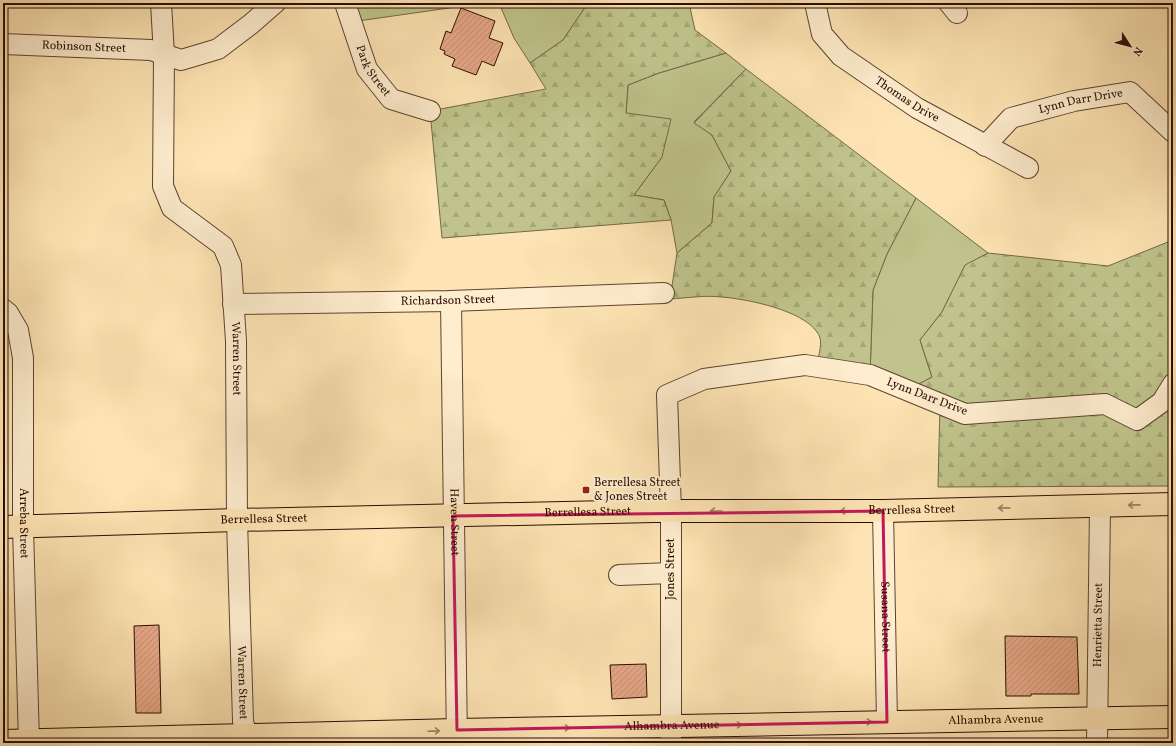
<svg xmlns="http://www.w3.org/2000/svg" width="1176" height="746" font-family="Vollkorn,serif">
  <defs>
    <pattern id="forest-firs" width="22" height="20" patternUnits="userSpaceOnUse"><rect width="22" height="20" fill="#c0c48c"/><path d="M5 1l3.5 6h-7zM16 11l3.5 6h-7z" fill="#a5a777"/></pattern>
    <pattern id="building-hatch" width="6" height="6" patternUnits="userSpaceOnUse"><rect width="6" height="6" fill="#e7a888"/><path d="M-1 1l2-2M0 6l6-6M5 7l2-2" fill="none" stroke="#c68f74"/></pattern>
  </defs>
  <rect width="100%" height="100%" fill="#fee4b4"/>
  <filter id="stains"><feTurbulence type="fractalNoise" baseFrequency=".005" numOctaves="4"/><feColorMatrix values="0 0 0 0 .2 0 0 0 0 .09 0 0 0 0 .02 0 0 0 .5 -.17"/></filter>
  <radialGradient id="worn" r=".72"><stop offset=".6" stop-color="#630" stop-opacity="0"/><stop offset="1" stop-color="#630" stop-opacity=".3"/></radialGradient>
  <g fill="#c0c48c" stroke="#746848">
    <path d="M 345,3 L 484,3 L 351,22 Z"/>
    <path d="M 499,3 L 588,3 L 563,40 L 530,63 L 514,38 Z"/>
    <path d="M 726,53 L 746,69 L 694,122 L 712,135 L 731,171 L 714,197 L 712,223 L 677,253 L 671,220 L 664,200 L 634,195 L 662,157 L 626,113 L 628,85 L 659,73 Z"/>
    <path d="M 916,198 L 988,253 L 965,266 L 942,312 L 920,340 L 932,377 L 908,390 L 870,375 L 873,290 L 887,254 Z"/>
  </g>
  <g fill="url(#forest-firs)" stroke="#746848">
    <path d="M 588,3 L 689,3 L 695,30 L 726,53 L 659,73 L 628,85 L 626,113 L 671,119 L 662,157 L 634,195 L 664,200 L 671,220 L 442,238 L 430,111 L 546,89 L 530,63 L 563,40 Z"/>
    <path d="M 746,69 L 916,198 L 887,254 L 873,290 L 870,375 L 818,359 C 820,350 823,339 817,332 C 802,310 747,299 722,297 C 705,295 687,298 670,299 L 677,253 L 712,223 L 714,197 L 731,171 L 712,135 L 694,123 Z"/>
    <path d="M 1173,240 L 1173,486 L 938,487 L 940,404 L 908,390 L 932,377 L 920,340 L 942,312 L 965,265 L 988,253 L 1108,266 Z"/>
  </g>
  <g fill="url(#building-hatch)" stroke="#290d03">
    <path d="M 461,8 L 495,21 L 489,38 L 503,43 L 494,66 L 482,61 L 476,75 L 452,66 L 455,59 L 444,54 L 445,51 L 440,49 L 446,31 L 451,33 Z"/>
    <path d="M 159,625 L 161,713 L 136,713 L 134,626 Z"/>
    <path d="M 1005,636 L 1077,637 L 1079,694 L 1031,694 L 1031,696 L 1006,696 Z"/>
    <path d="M 646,664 L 647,697 L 612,699 L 610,665 Z"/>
  </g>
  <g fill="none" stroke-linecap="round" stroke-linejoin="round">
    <defs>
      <g id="minor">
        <path id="s1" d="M 161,3 L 164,55 L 163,186 L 172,208 L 223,246 L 231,265 L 236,341 L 237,520 L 243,721 L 248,743"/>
        <path id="s2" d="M 345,3 L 367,69 L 391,99 L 430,111"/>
        <path id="s3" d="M 815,3 L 822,34 L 841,56 L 917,108 L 1028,168"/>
        <path d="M 949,3 L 957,13"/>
        <path id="s4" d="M 3,44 L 151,50 L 181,60 L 218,49 L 251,24 L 275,3"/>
        <path id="s5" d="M 985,146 L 1011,118 L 1074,101 L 1130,92 L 1173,132"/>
        <path id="s6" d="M 451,301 L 457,743"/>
        <path id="s7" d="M 233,304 L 451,301 L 664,293"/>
        <path id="s8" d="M 3,309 L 8,313 L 18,330 L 23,358 L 23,527 L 29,743"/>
        <path id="s9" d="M 883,511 L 887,722"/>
        <path d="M 619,575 L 671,573"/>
        <path d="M 671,743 L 671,511 L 667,395 L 704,379 L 805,365 L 870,375 L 965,414 L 1105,404 L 1137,420 L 1162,402 L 1173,384"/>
        <path id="s10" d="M 1097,743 L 1100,506"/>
      </g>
      <g id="major">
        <path id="s11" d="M 3,527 L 237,520 L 654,511 L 883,511 L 1173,504"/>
        <path id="s12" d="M 3,741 L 457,730 L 1173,717"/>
      </g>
    </defs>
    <use href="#minor" stroke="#5e432f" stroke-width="22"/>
    <use href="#major" stroke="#290d03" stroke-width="24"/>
    <use href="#minor" stroke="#feedce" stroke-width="20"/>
    <use href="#major" stroke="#fee4b4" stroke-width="22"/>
  </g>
  <defs><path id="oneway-shaft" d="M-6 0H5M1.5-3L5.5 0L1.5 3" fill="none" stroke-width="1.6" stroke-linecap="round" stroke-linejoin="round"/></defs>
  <g stroke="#9e8364">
    <use href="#oneway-shaft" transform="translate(1134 505) rotate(179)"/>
    <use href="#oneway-shaft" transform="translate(1004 508) rotate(179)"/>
    <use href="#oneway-shaft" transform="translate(716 511) rotate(180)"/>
    <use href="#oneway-shaft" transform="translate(846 511) rotate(180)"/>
    <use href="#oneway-shaft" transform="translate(866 722) rotate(-1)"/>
    <use href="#oneway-shaft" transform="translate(736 725) rotate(-1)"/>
    <use href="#oneway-shaft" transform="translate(564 728) rotate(-1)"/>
    <use href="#oneway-shaft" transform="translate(434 731) rotate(-2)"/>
  </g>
  <path fill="none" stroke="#c2185b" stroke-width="3" stroke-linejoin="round" d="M 883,511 L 887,722 L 457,730 L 453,516 Z"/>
  <rect fill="#8f2418" stroke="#feedce" stroke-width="1.5" x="582" y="486" width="8" height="8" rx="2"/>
  <g text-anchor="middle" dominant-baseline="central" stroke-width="4" stroke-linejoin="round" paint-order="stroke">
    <g font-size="12" fill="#290d03" stroke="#feedce">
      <text stroke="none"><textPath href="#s4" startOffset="81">Robinson Street</textPath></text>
      <text stroke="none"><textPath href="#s2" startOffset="74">Park Street</textPath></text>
      <text stroke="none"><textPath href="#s3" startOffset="140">Thomas Drive</textPath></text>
      <text stroke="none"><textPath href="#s5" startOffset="110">Lynn Darr Drive</textPath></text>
      <text stroke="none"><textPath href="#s7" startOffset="215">Richardson Street</textPath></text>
      <text stroke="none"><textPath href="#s1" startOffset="385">Warren Street</textPath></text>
      <text transform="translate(927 397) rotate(21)">Lynn Darr Drive</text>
      <text stroke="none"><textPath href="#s11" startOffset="909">Berrellesa Street</textPath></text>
      <text stroke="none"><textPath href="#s11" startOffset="585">Berrellesa Street</textPath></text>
      <text stroke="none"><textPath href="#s11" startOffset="261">Berrellesa Street</textPath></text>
      <text stroke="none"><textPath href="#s6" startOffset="221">Haven Street</textPath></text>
      <text stroke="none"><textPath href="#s8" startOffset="220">Arreba Street</textPath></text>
      <text transform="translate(671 569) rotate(-90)">Jones Street</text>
      <text stroke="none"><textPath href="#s9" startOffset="106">Susana Street</textPath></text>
      <text stroke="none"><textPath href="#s10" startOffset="118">Henrietta Street</textPath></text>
      <text stroke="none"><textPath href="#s1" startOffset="709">Warren Street</textPath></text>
      <text stroke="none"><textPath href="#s12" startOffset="993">Alhambra Avenue</textPath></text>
      <text stroke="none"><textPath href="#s12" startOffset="669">Alhambra Avenue</textPath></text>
    </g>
    <g font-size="12" fill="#290d03" stroke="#feedce" text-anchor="start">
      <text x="594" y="483">Berrellesa Street<tspan x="594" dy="14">&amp; Jones Street</tspan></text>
    </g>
  </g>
  <rect width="1176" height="746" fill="none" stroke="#fee4b4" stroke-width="16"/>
  <rect x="4" y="4" width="1168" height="738" fill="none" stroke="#290d03" stroke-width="2"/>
  <rect x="8" y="8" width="1160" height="730" fill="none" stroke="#290d03"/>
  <g transform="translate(1130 46) rotate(126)" stroke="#feedce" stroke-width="3" paint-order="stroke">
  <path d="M0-3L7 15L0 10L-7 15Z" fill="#290d03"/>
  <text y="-6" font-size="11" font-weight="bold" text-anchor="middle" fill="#290d03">N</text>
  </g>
  <rect width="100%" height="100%" filter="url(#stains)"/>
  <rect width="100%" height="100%" fill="url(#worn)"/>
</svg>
